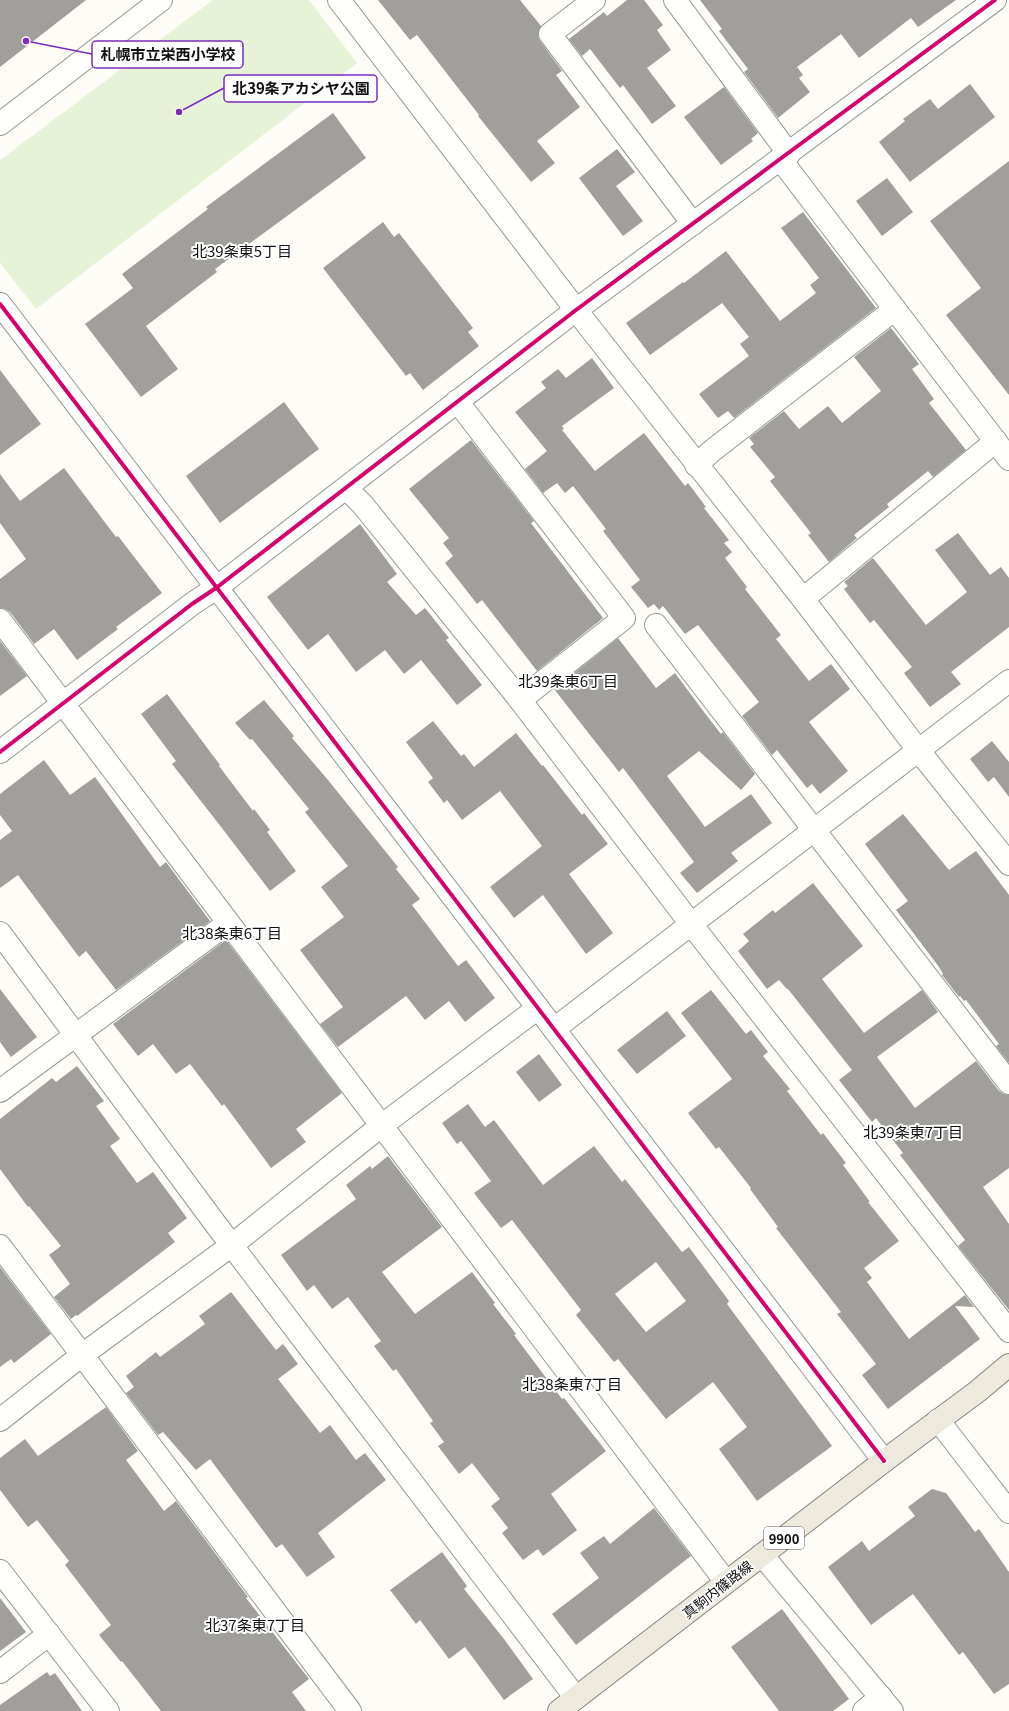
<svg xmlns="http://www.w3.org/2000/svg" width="1009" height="1711" font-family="Georgia,'Noto Sans JP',serif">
  <rect width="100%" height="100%" fill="#fdfcf7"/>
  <path fill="#e7f3d7" d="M 213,0 L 309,0 L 357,63 L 36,309 L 0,263 L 0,160 Z"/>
  <g fill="#a19f9c" fill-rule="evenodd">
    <path d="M 0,0 L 86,0 L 0,67 Z"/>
    <path d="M 378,0 L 520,0 L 541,26 L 538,35 L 540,41 L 562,71 L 556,75 L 580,107 L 537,141 L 555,163 L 531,182 L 478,116 L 479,115 L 417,35 L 410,40 Z"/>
    <path d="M 627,0 L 644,0 L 663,25 L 657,30 L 671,50 L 647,68 L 676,106 L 652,124 L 623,85 L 620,88 L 590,49 L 582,56 L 569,39 L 604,12 L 607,16 Z"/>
    <path d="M 700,0 L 956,0 L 918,27 L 911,18 L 859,58 L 841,34 L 797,67 L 803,75 L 799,78 L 810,92 L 778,118 L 744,72 L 748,69 L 719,31 L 722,29 Z"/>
    <path d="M 970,84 L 995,117 L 910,182 L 879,142 L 905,121 L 903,119 L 930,99 L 938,109 Z"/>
    <path d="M 724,87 L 758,133 L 751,139 L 753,141 L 721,165 L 684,117 Z"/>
    <path d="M 333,113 L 366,158 L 215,269 L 217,272 L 146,326 L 178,369 L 141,397 L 85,324 L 133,288 L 122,274 L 208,209 L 206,207 Z"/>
    <path d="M 617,149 L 635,172 L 616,186 L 643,221 L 623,236 L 579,178 Z"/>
    <path d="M 1009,161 L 1009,395 L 946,315 L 981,288 L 930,221 Z"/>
    <path d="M 887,178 L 913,212 L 882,236 L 856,201 Z"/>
    <path d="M 803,212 L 876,308 L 734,418 L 728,411 L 718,418 L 699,394 L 749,356 L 740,344 L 749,337 L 722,303 L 650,355 L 626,323 L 683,282 L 684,283 L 726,251 L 780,321 L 816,293 L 810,285 L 819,278 L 781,228 Z"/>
    <path d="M 383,222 L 394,237 L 399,233 L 473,328 L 468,332 L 479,346 L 423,390 L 410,373 L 406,376 L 323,268 Z"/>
    <path d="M 891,328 L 919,364 L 912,369 L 934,399 L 929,403 L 966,450 L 933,477 L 928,471 L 887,504 L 889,507 L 854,535 L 857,538 L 829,562 L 808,535 L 811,533 L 770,481 L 775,477 L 750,447 L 754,444 L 749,438 L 784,411 L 799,429 L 828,406 L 842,423 L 881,391 L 854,357 Z"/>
    <path d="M 592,358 L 614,388 L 562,426 L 564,429 L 562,430 L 595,471 L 644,433 L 685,486 L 688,483 L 706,507 L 704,508 L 729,540 L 724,543 L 732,552 L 725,558 L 747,587 L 745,589 L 781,635 L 776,639 L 809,681 L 831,664 L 850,689 L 809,722 L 848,771 L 820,794 L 812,784 L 807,788 L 777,750 L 772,755 L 742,716 L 759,702 L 698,625 L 685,634 L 663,606 L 659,610 L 654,604 L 648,608 L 631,587 L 640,580 L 603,531 L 606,529 L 573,486 L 565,493 L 557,483 L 543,493 L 525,469 L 547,451 L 515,412 L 546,388 L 541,382 L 558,369 L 566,378 Z"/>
    <path d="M 0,370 L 41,424 L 0,455 Z"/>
    <path d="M 284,402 L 319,449 L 220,523 L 186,476 Z"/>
    <path d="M 471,440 L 534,521 L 531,523 L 603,618 L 537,671 L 482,600 L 477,604 L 445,563 L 453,556 L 443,543 L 449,538 L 409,489 Z"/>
    <path d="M 64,468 L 116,537 L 118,536 L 162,593 L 116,627 L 118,629 L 77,660 L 54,629 L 34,644 L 10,612 L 5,609 L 0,608 L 0,579 L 26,559 L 0,523 L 0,474 L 20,501 Z"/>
    <path d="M 360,524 L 397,574 L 387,582 L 416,615 L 425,608 L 449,638 L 446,640 L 482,685 L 457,705 L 421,660 L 404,674 L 385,650 L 356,672 L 328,634 L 308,650 L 267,597 Z"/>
    <path d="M 958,533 L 990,575 L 1001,567 L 1009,578 L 1009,627 L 951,672 L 961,684 L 930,707 L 904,673 L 912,667 L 874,620 L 870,623 L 844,589 L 848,586 L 844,582 L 873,558 L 926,625 L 967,592 L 935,550 Z"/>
    <path d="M 618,638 L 656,688 L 675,673 L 704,712 L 721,734 L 723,732 L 755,774 L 741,790 L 699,751 L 667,776 L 705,827 L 751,794 L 772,823 L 731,853 L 738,861 L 697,893 L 680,873 L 694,862 L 623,768 L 619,772 L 554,689 Z"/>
    <path d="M 0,641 L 27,676 L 0,696 Z"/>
    <path d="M 167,694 L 220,765 L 219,766 L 253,811 L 254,809 L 270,830 L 267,832 L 296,871 L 270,891 L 225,832 L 172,764 L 176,761 L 141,714 Z"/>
    <path d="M 264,700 L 294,736 L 292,738 L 328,780 L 398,867 L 396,869 L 420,899 L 412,905 L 458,966 L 466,960 L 495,998 L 465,1022 L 449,1001 L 425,1020 L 406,996 L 338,1047 L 320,1024 L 343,1007 L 300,950 L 344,917 L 321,887 L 348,866 L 305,812 L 309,809 L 252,739 L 250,740 L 235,723 Z"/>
    <path d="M 433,721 L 461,756 L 464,754 L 474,767 L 516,733 L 542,766 L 543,765 L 582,815 L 584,813 L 608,844 L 569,874 L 613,933 L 586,954 L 543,895 L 514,918 L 490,887 L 542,846 L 500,791 L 462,820 L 447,800 L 444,803 L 428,782 L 433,778 L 406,742 Z"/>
    <path d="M 992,741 L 1009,762 L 1009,797 L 994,777 L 988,782 L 970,759 Z"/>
    <path d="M 44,760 L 70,795 L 95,777 L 160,867 L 166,862 L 210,921 L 116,990 L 86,951 L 79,957 L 18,875 L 0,888 L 0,840 L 12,831 L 0,815 L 0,794 Z"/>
    <path d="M 903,814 L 949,870 L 976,851 L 1009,895 L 1009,1063 L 996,1046 L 999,1044 L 966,1000 L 964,1001 L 960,996 L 959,997 L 942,975 L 943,974 L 939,967 L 896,910 L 908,901 L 865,844 Z"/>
    <path d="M 813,883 L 863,946 L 822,979 L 864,1033 L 922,990 L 938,1012 L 877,1057 L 915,1108 L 976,1061 L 999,1091 L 1004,1094 L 1009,1095 L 1009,1168 L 983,1187 L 1009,1224 L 1009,1310 L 958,1246 L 965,1240 L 900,1155 L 903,1153 L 876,1118 L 872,1122 L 839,1080 L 852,1070 L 788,989 L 787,989 L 779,980 L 767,989 L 738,951 L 749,941 L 743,934 L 773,910 L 775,913 Z"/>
    <path d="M 226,940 L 342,1093 L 296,1129 L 306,1142 L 271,1168 L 224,1104 L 222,1106 L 190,1064 L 176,1074 L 153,1044 L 138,1056 L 113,1024 Z"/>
    <path d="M 0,989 L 37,1037 L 11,1057 L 0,1042 Z"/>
    <path d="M 711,990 L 746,1034 L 751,1030 L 768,1052 L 763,1056 L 790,1089 L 787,1091 L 821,1135 L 823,1133 L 846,1163 L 843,1165 L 870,1202 L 868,1202 L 899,1241 L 864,1268 L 872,1278 L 867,1282 L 909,1339 L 965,1295 L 974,1307 L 955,1306 L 980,1339 L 888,1409 L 862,1375 L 876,1364 L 837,1314 L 841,1312 L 776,1228 L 778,1227 L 750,1189 L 751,1188 L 719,1147 L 716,1149 L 688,1113 L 732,1079 L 681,1013 Z"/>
    <path d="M 667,1011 L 686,1036 L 637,1074 L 617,1050 Z"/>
    <path d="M 539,1054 L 562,1085 L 539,1102 L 516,1072 Z"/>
    <path d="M 77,1066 L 104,1101 L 96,1106 L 120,1139 L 110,1146 L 137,1183 L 153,1172 L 187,1218 L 168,1233 L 175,1242 L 77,1316 L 76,1315 L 71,1319 L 54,1297 L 70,1284 L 49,1255 L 61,1246 L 29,1206 L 28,1207 L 0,1169 L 0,1119 L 52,1078 L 56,1082 Z"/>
    <path d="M 468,1104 L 485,1127 L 494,1120 L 543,1185 L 594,1146 L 622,1182 L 625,1179 L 682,1252 L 689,1247 L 729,1301 L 727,1304 L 832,1446 L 757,1501 L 719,1449 L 747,1427 L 713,1382 L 666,1419 L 618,1359 L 614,1362 L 576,1315 L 581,1310 L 512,1220 L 501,1228 L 474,1193 L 491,1181 L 461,1141 L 457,1144 L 442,1123 ZM 656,1262 L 686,1301 L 646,1332 L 615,1294 Z"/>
    <path d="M 388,1156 L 442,1227 L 382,1272 L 415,1314 L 472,1272 L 495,1303 L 493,1304 L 516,1334 L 514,1335 L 562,1399 L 564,1398 L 606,1451 L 551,1494 L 577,1530 L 543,1556 L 538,1549 L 523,1560 L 502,1533 L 508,1528 L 491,1506 L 500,1499 L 472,1463 L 459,1474 L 438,1446 L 444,1442 L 430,1423 L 433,1421 L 396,1369 L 393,1371 L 374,1346 L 381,1341 L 348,1297 L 332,1309 L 314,1285 L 307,1291 L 281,1255 L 356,1199 L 346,1185 L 370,1166 L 372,1169 Z"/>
    <path d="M 0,1267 L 51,1334 L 14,1363 L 11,1359 L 0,1367 Z"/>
    <path d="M 231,1292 L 276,1350 L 283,1344 L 298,1364 L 278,1379 L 320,1433 L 330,1425 L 356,1460 L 365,1453 L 386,1480 L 318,1533 L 335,1557 L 307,1577 L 282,1544 L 276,1548 L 210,1459 L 196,1470 L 163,1432 L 158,1435 L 126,1393 L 134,1387 L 126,1376 L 156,1352 L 160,1357 L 205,1324 L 199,1316 Z"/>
    <path d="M 106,1407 L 138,1451 L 126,1460 L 164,1511 L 176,1501 L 248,1597 L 246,1598 L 309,1679 L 292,1692 L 306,1711 L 161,1711 L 122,1661 L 121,1662 L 99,1635 L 111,1625 L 65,1565 L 69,1561 L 37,1520 L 28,1527 L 0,1490 L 0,1458 L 25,1439 L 38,1456 Z"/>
    <path d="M 932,1489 L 946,1493 L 975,1532 L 979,1529 L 1009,1572 L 1009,1684 L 994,1694 L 963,1652 L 959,1655 L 913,1594 L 871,1625 L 828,1567 L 862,1541 L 869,1551 L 915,1516 L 908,1507 Z"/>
    <path d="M 654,1508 L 691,1556 L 576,1645 L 552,1614 L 599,1578 L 580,1553 L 604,1536 L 610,1544 Z"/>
    <path d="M 442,1552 L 467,1586 L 464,1589 L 504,1639 L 533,1679 L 504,1700 L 465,1647 L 449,1659 L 420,1620 L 416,1624 L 390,1590 Z"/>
    <path d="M 0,1598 L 26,1632 L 0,1651 Z"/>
    <path d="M 782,1609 L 849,1699 L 833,1711 L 779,1711 L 731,1647 Z"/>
    <path d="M 47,1672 L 50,1676 L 55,1673 L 82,1711 L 0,1711 L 0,1705 Z"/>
  </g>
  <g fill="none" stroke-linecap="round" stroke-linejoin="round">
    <defs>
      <g id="minor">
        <path d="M 339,0 L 590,328 L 803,599 L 919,751 L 1009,864"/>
        <path d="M 594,0 L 550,34 L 693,224"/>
        <path d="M 675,0 L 789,154"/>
        <path d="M 0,124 L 161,0"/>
        <path d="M 781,160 L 1009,459"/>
        <path d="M 0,304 L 884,1461"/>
        <path d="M 457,401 L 624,618 L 520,700"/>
        <path d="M 696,465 L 713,450 L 895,309"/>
        <path d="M 346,488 L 363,505 L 520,700 L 691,924 L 1009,1331"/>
        <path d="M 803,599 L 996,441"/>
        <path d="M 0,620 L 726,1582"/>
        <path d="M 656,625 L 1009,1083"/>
        <path d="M 0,752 L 192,604 L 216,588 L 576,310 L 995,0"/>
        <path d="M 0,933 L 217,1226 L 576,1698"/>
        <path d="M 554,1029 L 1009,681"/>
        <path d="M 0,1091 L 228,923"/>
        <path d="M 0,1246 L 350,1711"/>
        <path d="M 0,1420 L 82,1355 L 232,1245 L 381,1126 L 538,1008"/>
        <path d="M 938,1420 L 1009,1512"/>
        <path d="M 762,1555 L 892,1711"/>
        <path d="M 0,1571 L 108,1711"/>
        <path d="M 0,1672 L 49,1634"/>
        <path d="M 864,1711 L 881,1697"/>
      </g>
      <path id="primary" d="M 559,1711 L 884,1461 L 978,1391 L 1009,1365"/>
    </defs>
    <use href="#minor" stroke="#979795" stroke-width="24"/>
    <use href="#primary" stroke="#858482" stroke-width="24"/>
    <use href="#minor" stroke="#fffffe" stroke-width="22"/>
    <use href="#primary" stroke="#ede9dc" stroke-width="22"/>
    <defs>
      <g id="cycleway">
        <path d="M 0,304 L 884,1461"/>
        <path d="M 0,752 L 192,604 L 216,588 L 576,310 L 995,0"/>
      </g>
    </defs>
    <use href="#cycleway" stroke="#fff" stroke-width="6"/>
    <use href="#cycleway" stroke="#d6006c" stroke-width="4"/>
  </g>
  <g text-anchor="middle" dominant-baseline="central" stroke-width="4" stroke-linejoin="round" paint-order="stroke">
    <rect fill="#fff" stroke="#585858" stroke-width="1" x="764" y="1527" width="40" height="22" rx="3"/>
    <g font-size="13" font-weight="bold" fill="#111">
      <text x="784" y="1538">9900</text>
    </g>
    <g font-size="14" fill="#111" stroke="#fff">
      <text transform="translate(717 1589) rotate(-38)">真駒内篠路線</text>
    </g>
    <g font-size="15" fill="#111" stroke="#fff">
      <text x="242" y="250">北39条東5丁目</text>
      <text x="568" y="680">北39条東6丁目</text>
      <text x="232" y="932">北38条東6丁目</text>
      <text x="913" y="1131">北39条東7丁目</text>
      <text x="572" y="1383">北38条東7丁目</text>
      <text x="255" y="1624">北37条東7丁目</text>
    </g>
  </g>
  <path fill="none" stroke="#7b2cbf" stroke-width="1.5" d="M26 41L92 54M179 112L224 88"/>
  <g fill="#7b2cbf" stroke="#fff" stroke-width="1.5">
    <circle cx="26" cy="41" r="4"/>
    <circle cx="179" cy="112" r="4"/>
  </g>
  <g fill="#fff" stroke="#7b2cbf" stroke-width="1.5">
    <rect x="92" y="41" width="151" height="27" rx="4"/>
    <rect x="224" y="75" width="153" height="27" rx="4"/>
  </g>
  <g font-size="15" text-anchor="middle" font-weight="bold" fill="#111">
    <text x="168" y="60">札幌市立栄西小学校</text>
    <text x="301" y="94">北39条アカシヤ公園</text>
  </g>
</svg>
